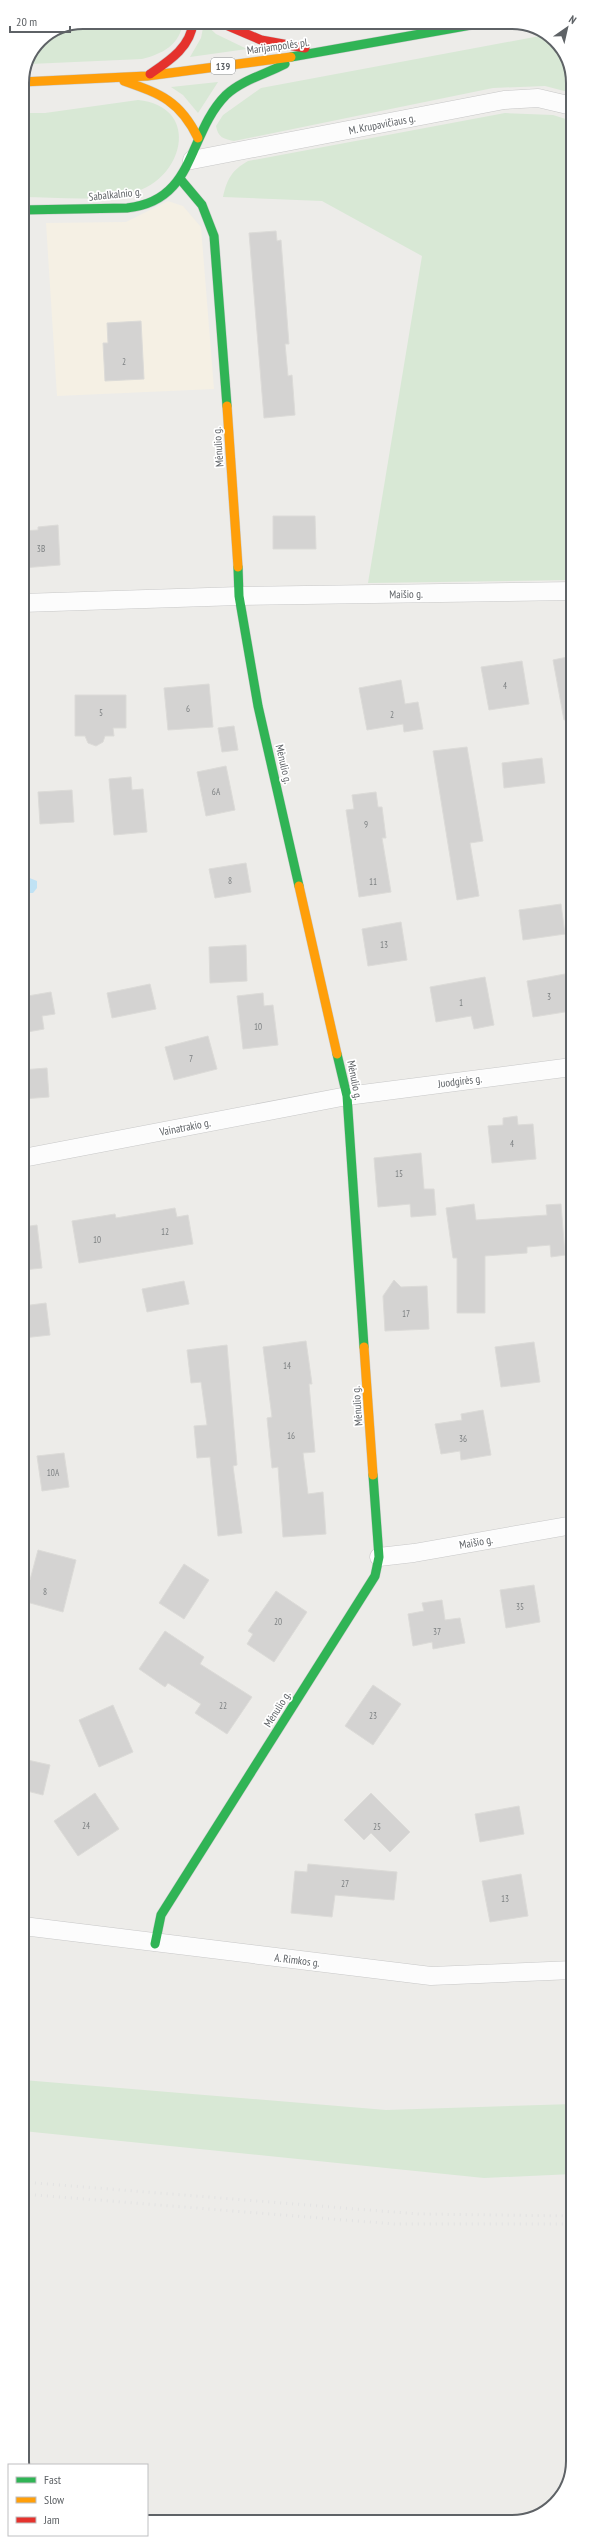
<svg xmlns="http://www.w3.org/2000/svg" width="595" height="2544" font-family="'PT Sans Narrow',sans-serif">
  <rect width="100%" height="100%" fill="#edece9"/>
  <path fill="#f5f0e4" d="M 168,201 L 183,206 L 201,227 L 214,389 L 57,396 L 46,223 L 126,222 Z"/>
  <g fill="#d8e8d5">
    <path d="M 83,22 L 183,22 C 180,45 162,54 142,59 L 30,64 L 40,40 Z"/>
    <path d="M 204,23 L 216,34 L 247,49 L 190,57 L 201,38 Z"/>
    <path d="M 545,35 C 566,45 572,71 572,93 L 545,86 L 493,88 L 234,141 C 223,139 218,137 216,126 L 223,115 L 261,88 Z"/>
    <path d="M 218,82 L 198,113 L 183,95 L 171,87 Z"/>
    <path d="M 138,100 C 199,106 186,174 138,191 C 102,203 59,197 22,197 L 22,113 L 45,113 Z"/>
    <path d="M 505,113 L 553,115 L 572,121 L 572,580 L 368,583 L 422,256 L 322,201 L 223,197 C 227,179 232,170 248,161 Z"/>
    <path d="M 23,2080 L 386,2110 L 573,2104 L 573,2174 L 484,2178 L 23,2131 Z"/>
  </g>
  <path fill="#c0e2f4" d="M 22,875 L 37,881 L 37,888 L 33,893 L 22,893 Z"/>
  <g fill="#d4d3d2" stroke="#dcdbd8">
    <path d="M 276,231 L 277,241 L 281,240 L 289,344 L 285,344 L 288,376 L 292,375 L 295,415 L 264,418 L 249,233 Z"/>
    <path d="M 141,321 L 144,379 L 105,381 L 103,343 L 108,343 L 107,323 Z"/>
    <path d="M 273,516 L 315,516 L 316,549 L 273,549 Z"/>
    <path d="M 58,525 L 60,565 L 22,568 L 22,531 L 38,530 L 38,527 Z"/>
    <path d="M 572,656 L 572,719 L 564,720 L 553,660 Z"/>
    <path d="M 522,661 L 529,704 L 489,710 L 481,667 Z"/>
    <path d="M 401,680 L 405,704 L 418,702 L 423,729 L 404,732 L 403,724 L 367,730 L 359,688 Z"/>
    <path d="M 209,684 L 213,727 L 168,730 L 164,688 Z"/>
    <path d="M 75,695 L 126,695 L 126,728 L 113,728 L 114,736 L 105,736 L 103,742 L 96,746 L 88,743 L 85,736 L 75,736 Z"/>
    <path d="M 234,726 L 238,750 L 222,752 L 218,728 Z"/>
    <path d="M 467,747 L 483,841 L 470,843 L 479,896 L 457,900 L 433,751 Z"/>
    <path d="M 542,758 L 545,783 L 504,788 L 502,763 Z"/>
    <path d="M 226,766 L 235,810 L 206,816 L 197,772 Z"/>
    <path d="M 131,777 L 132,790 L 143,789 L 147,832 L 114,835 L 109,779 Z"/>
    <path d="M 72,790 L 74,822 L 40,824 L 38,792 Z"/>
    <path d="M 376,792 L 378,807 L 382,807 L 386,838 L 382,838 L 391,892 L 359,897 L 346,810 L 354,809 L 352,795 Z"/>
    <path d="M 246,863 L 251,892 L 215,898 L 209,869 Z"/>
    <path d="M 561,904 L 565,934 L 523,940 L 519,910 Z"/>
    <path d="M 401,922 L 407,960 L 368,966 L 362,929 Z"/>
    <path d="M 246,945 L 247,981 L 210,983 L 209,947 Z"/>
    <path d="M 565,974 L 571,1011 L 533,1017 L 527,981 Z"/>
    <path d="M 485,977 L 494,1025 L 474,1029 L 471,1016 L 436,1022 L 430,987 Z"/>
    <path d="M 150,984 L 156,1009 L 112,1018 L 107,993 Z"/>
    <path d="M 51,992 L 55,1014 L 42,1016 L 44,1029 L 22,1033 L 22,997 Z"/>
    <path d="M 263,993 L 264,1006 L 273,1005 L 278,1045 L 243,1049 L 237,996 Z"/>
    <path d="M 208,1036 L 217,1069 L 174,1080 L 165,1047 Z"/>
    <path d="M 47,1068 L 49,1097 L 22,1099 L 22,1070 Z"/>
    <path d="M 517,1116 L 518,1125 L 533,1124 L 536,1159 L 492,1163 L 488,1126 L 503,1125 L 503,1118 Z"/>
    <path d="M 421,1153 L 424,1189 L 434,1189 L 436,1215 L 411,1217 L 410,1204 L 378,1207 L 374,1158 Z"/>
    <path d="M 474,1204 L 476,1220 L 547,1215 L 546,1205 L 561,1204 L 565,1255 L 551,1257 L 550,1245 L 527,1247 L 527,1253 L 485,1256 L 485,1313 L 457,1313 L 457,1258 L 453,1258 L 446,1208 Z"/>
    <path d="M 175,1208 L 177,1217 L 188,1215 L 193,1244 L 79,1263 L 72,1221 L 115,1214 L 116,1218 Z"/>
    <path d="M 37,1225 L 42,1268 L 23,1270 L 23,1227 Z"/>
    <path d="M 394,1280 L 401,1287 L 427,1286 L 429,1329 L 385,1331 L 383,1296 Z"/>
    <path d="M 184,1281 L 189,1304 L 147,1312 L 142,1289 Z"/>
    <path d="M 46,1303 L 50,1335 L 23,1338 L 23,1306 Z"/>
    <path d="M 306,1341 L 312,1384 L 309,1384 L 315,1452 L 303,1453 L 308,1494 L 323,1492 L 326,1534 L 283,1537 L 278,1467 L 272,1468 L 267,1418 L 272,1417 L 263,1347 Z"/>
    <path d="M 534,1342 L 540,1382 L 501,1387 L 495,1347 Z"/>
    <path d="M 227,1345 L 237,1465 L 233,1466 L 242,1533 L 218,1536 L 210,1457 L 197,1458 L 194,1426 L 207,1425 L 201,1382 L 191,1383 L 187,1350 Z"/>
    <path d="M 483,1410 L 491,1455 L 461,1460 L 460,1451 L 441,1454 L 435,1424 L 462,1420 L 461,1414 Z"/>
    <path d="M 64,1453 L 69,1487 L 42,1491 L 37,1456 Z"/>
    <path d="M 38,1550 L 76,1560 L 63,1612 L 23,1601 L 23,1578 L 30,1580 Z"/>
    <path d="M 184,1564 L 209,1580 L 184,1619 L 159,1603 Z"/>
    <path d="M 534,1585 L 540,1622 L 506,1628 L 500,1590 Z"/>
    <path d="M 276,1591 L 307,1612 L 274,1662 L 247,1644 L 253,1634 L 248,1631 Z"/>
    <path d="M 442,1600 L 445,1620 L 460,1618 L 465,1643 L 433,1649 L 432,1642 L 413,1646 L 408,1614 L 424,1611 L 422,1603 Z"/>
    <path d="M 165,1631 L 204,1657 L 200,1664 L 252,1697 L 227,1734 L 195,1713 L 201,1704 L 168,1683 L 165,1687 L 139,1669 Z"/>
    <path d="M 373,1685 L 401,1704 L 373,1745 L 345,1726 Z"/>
    <path d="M 113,1705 L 133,1752 L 99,1767 L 79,1720 Z"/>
    <path d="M 23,1759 L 50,1765 L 43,1795 L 23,1790 Z"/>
    <path d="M 95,1793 L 119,1829 L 78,1856 L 54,1821 Z"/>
    <path d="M 371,1793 L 410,1832 L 390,1852 L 371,1833 L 364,1840 L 344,1820 Z"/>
    <path d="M 519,1806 L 524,1834 L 480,1842 L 475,1814 Z"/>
    <path d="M 308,1864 L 397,1872 L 394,1900 L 335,1895 L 332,1917 L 291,1913 L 295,1871 L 307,1872 Z"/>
    <path d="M 521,1874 L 528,1916 L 490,1922 L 482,1881 Z"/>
  </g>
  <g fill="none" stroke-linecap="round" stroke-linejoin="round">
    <defs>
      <g id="street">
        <path d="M 192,160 L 504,100 L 538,98 L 572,106"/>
        <path d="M 22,603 L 239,596 L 572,591"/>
        <path d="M 23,1158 L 347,1096 L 572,1067"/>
        <path d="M 379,1557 L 414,1553 L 573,1525"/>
        <path d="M 23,1926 L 431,1976 L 573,1970"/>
      </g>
      <g id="fast">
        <path d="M 291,57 L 488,22"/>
        <path d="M 181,180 L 202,205 L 214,236 L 227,406"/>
        <path d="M 22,210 L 127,208 C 196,201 187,134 226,95 C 242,80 266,74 285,64"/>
        <path d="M 238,567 L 239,596 L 258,706 L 299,886"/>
        <path d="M 337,1054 L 347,1096 L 364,1347"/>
        <path d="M 155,1944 L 161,1915 L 375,1576 L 379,1557 L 373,1475"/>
      </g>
      <g id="slow">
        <path d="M 124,81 C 161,94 180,101 198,138"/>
        <path d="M 22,82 L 147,76 L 291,57"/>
        <path d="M 227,406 L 238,567"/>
        <path d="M 299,886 L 337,1054"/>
        <path d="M 364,1347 L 373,1475"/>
      </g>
      <g id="jam">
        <path d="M 219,22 L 261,40 L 305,48"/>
        <path d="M 150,74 C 169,61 191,47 193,22"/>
      </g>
    </defs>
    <use href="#street" stroke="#c8c8c8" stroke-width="19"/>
    <use href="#fast" stroke="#cacaca" stroke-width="10"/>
    <use href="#slow" stroke="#cacaca" stroke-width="10"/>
    <use href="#jam" stroke="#cacaca" stroke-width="10"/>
    <use href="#street" stroke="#fcfcfc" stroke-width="18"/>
    <use href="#fast" stroke="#30b455" stroke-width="9"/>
    <use href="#slow" stroke="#ff9f0a" stroke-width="9"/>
    <use href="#jam" stroke="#e5322d" stroke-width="9"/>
    <g stroke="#e3e3e3" stroke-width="3" stroke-dasharray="1 5" stroke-linecap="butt">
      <path d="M 23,2182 L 418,2214 L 573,2216"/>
      <path d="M 23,2194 L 394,2224 L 573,2224"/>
    </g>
  </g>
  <g text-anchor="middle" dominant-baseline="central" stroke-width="3.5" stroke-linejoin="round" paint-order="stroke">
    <g font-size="9" fill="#7d8082">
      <text x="124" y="361">2</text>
      <text x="41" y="548">3B</text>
      <text x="505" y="685">4</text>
      <text x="188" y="708">6</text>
      <text x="101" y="712">5</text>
      <text x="392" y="714">2</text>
      <text x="216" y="791">6A</text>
      <text x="366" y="824">9</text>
      <text x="230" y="880">8</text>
      <text x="373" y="881">11</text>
      <text x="384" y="944">13</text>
      <text x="549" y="996">3</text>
      <text x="461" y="1002">1</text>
      <text x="258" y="1026">10</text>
      <text x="191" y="1058">7</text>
      <text x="512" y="1143">4</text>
      <text x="399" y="1173">15</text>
      <text x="165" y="1231">12</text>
      <text x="97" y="1239">10</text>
      <text x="406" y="1313">17</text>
      <text x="287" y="1365">14</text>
      <text x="291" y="1435">16</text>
      <text x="463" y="1438">36</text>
      <text x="53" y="1472">10A</text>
      <text x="45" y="1591">8</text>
      <text x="520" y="1606">35</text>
      <text x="278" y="1621">20</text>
      <text x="437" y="1631">37</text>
      <text x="223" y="1705">22</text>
      <text x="373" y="1715">23</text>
      <text x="86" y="1825">24</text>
      <text x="377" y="1826">25</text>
      <text x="345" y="1883">27</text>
      <text x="505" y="1898">13</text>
    </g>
    <rect fill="#fff" stroke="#8e9194" stroke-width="1" x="211" y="58" width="24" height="16" rx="3"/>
    <g font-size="10" font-weight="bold" fill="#5e6266">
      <text x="223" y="66">139</text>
    </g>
    <g font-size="11" fill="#5e6266" stroke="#fff">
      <text transform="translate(278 46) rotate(-8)">Marijampolės pl.</text>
      <text transform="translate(382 124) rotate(-11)">M. Krupavičiaus g.</text>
      <text transform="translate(115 194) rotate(-6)">Sabalkalnio g.</text>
      <text transform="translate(218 447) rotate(-94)">Mėnulio g.</text>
      <text transform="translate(406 594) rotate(-1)">Maišio g.</text>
      <text transform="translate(284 764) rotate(77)">Mėnulio g.</text>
      <text transform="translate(355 1080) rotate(79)">Mėnulio g.</text>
      <text transform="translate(460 1081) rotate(-7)">Juodgirės g.</text>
      <text transform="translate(185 1127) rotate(-11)">Vainatrakio g.</text>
      <text transform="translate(357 1406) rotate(-94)">Mėnulio g.</text>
      <text transform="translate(476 1542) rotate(-10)">Maišio g.</text>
      <text transform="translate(277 1709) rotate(-58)">Mėnulio g.</text>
      <text transform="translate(297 1960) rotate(7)">A. Rimkos g.</text>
    </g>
  </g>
  <path d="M0 0H595V2544H0ZM83 29H512A54 54 0 0 1 566 83V2461A54 54 0 0 1 512 2515H83A54 54 0 0 1 29 2461V83A54 54 0 0 1 83 29Z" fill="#fff" fill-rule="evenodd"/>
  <path fill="none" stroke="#5e6266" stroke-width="2" d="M83 29H512A54 54 0 0 1 566 83V2461A54 54 0 0 1 512 2515H83A54 54 0 0 1 29 2461V83A54 54 0 0 1 83 29Z"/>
  <rect x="8" y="2464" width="140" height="72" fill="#ffffff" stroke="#bfc0c2"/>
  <rect x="16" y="2477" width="20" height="6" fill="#30b455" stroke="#bfc0c2"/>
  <text x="44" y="2484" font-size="12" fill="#5e6266">Fast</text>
  <rect x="16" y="2497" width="20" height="6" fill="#ff9f0a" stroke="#bfc0c2"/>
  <text x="44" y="2504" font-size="12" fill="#5e6266">Slow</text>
  <rect x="16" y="2517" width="20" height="6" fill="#e5322d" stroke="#bfc0c2"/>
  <text x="44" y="2524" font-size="12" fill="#5e6266">Jam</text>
  <g transform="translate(567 28) rotate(34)" stroke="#ffffff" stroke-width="3" paint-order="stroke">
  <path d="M0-3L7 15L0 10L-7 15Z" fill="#5e6266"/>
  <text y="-6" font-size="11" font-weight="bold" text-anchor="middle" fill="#5e6266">N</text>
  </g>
  <path d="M10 26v6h60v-6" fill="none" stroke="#5e6266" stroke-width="2"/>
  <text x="16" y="26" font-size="12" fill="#5e6266" stroke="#ffffff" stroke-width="3" paint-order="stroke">20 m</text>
</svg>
